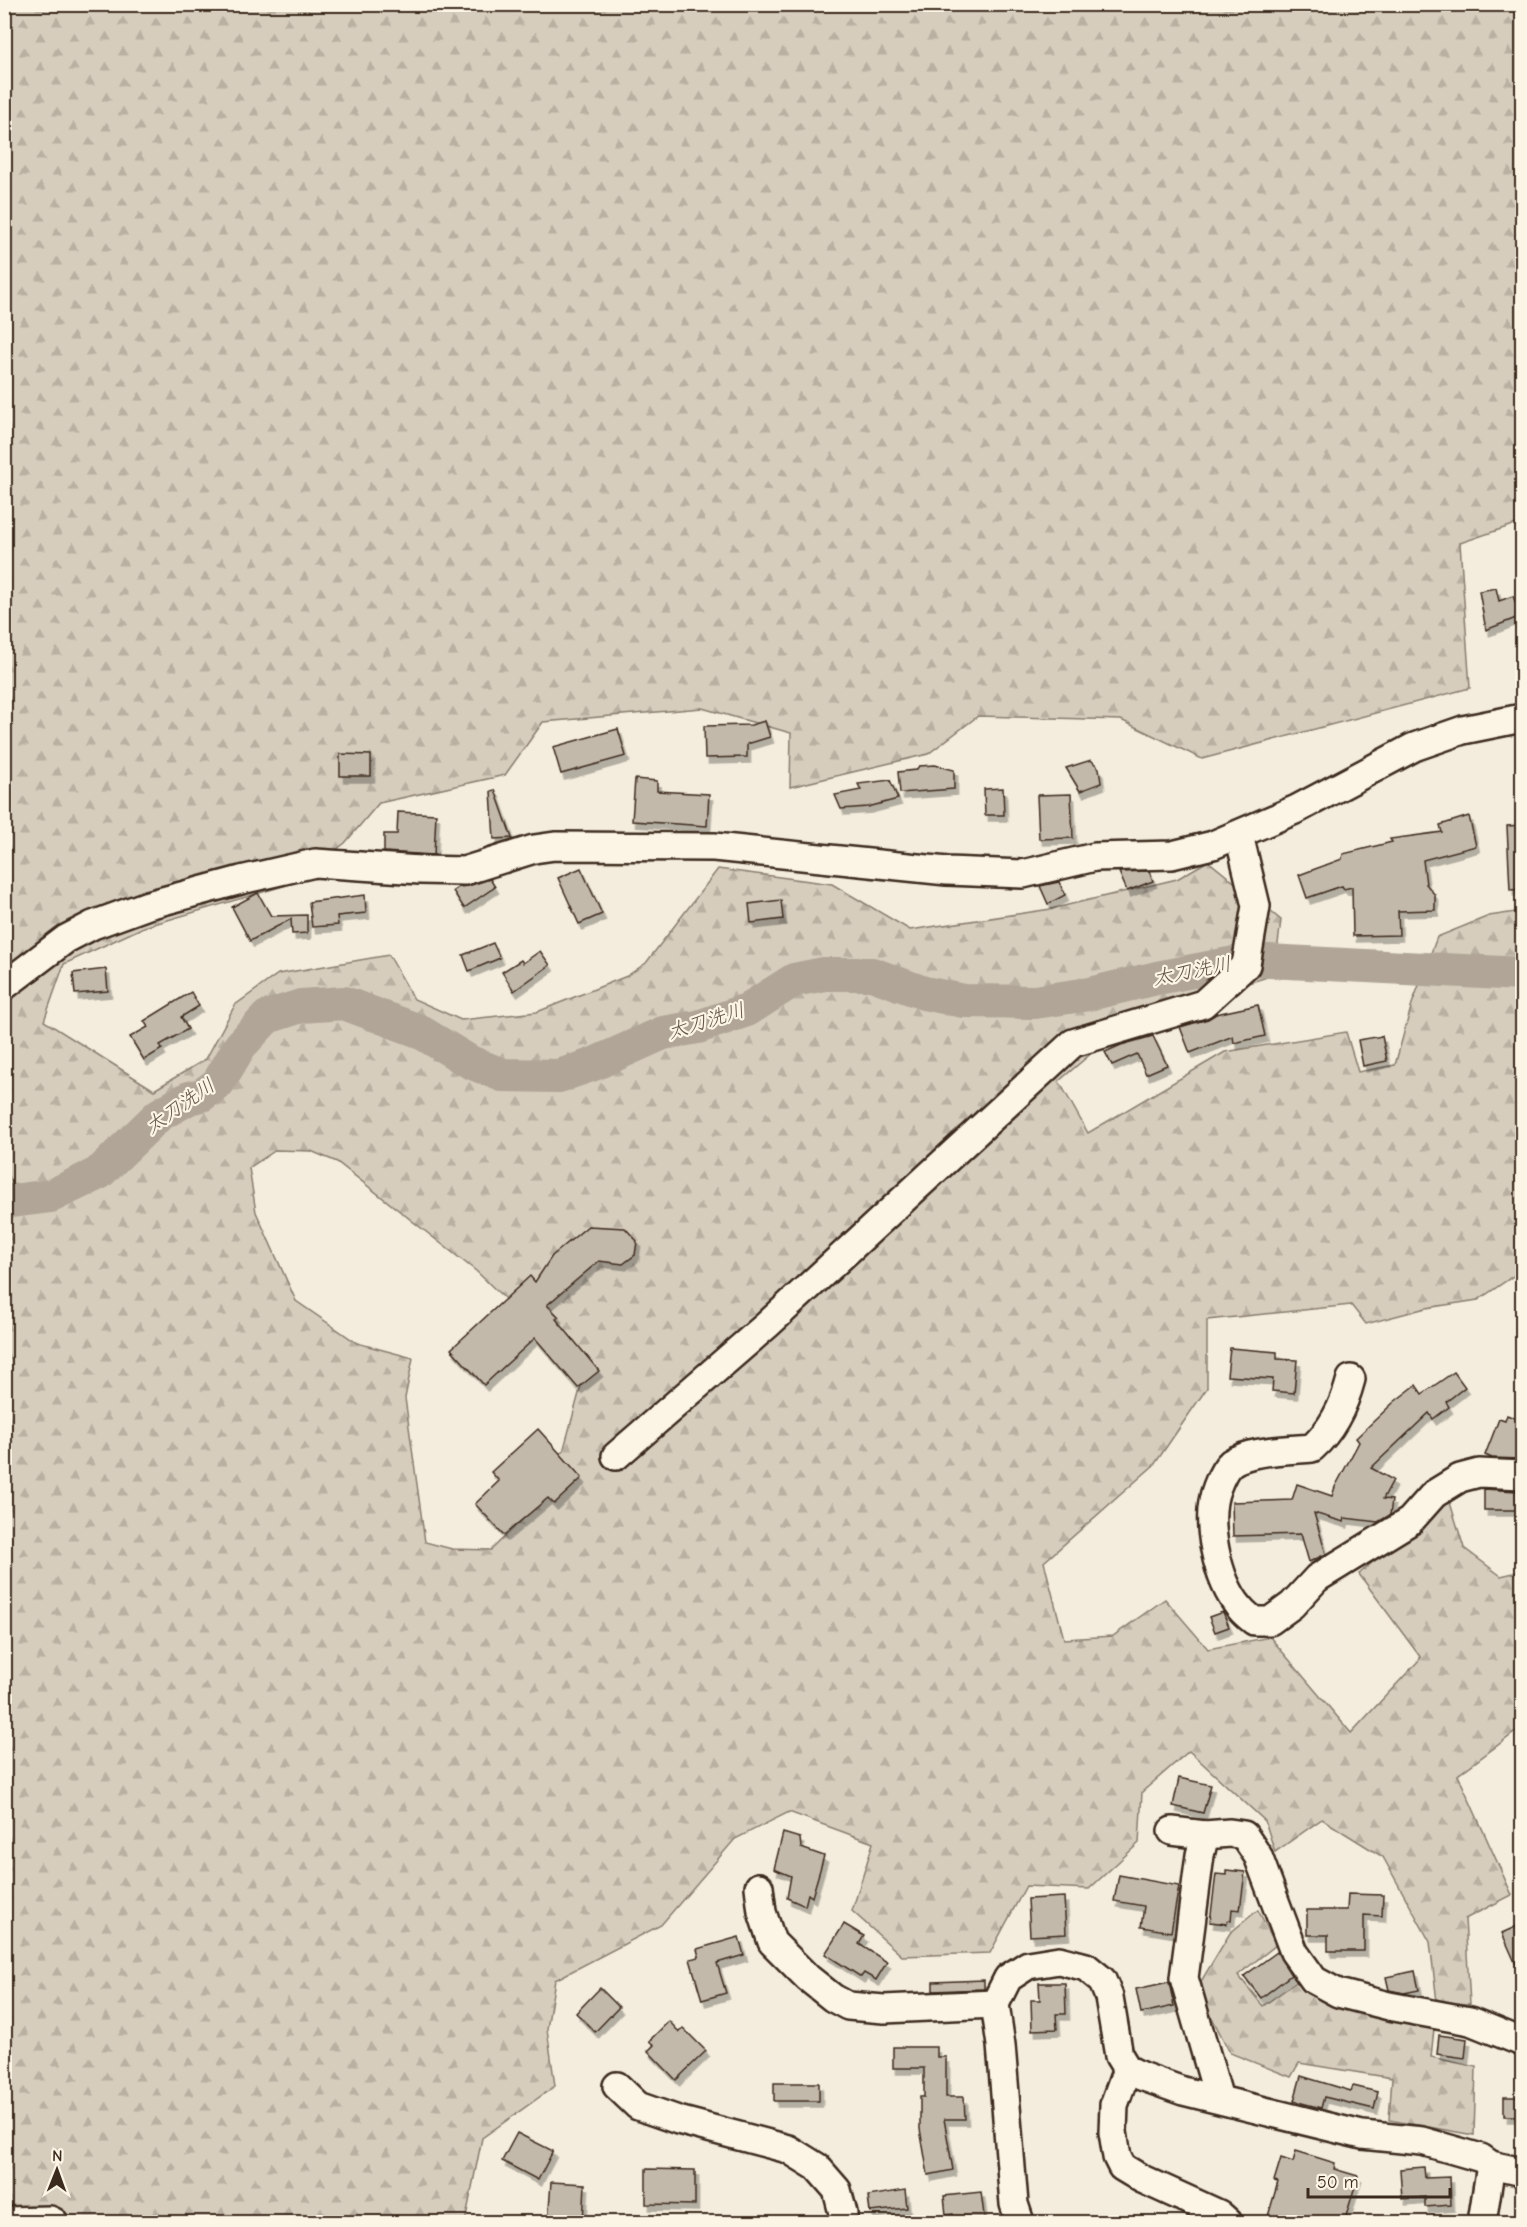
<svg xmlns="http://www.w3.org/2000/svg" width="1527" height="2227" font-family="'Comic Neue','Klee One',sans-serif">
  <defs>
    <pattern id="forest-firs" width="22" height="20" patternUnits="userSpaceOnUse" patternTransform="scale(1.5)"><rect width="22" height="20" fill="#d6cdbd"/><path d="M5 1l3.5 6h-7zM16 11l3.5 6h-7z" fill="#b9b0a2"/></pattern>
    <filter id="shadow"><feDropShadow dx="3.5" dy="6" stdDeviation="0" flood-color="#0004"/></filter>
  </defs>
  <rect width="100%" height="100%" fill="#f4eddd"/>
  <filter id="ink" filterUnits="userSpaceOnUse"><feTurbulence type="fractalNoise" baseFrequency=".0167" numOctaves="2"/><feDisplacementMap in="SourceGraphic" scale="12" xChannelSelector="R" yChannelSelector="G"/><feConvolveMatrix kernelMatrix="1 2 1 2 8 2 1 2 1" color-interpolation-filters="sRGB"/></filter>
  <g filter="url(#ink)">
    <g fill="url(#forest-firs)" stroke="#887c6e" stroke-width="1.5" fill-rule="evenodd">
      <path d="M 5,5 L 1522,5 L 1522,522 L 1460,543 L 1470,688 L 1202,759 L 1121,720 L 978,716 L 928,754 L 790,787 L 791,733 L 702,708 L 543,722 L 505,775 L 379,803 L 345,843 L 290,884 L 144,927 L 64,964 L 44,1021 L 154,1090 L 206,1059 L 235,1005 L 278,974 L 389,955 L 414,999 L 461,1020 L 537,1012 L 627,976 L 646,963 L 718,869 L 832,884 L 910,930 L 1051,909 L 1177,879 L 1208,861 L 1281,920 L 1274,975 L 1165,1009 L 1108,1039 L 1059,1081 L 1088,1133 L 1225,1052 L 1346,1032 L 1358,1072 L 1395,1065 L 1412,1004 L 1437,937 L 1489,916 L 1522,911 L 1522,1270 L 1478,1300 L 1426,1308 L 1366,1324 L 1351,1305 L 1207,1320 L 1207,1388 L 1154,1465 L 1044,1562 L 1064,1639 L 1113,1636 L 1165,1599 L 1208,1649 L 1270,1637 L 1351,1733 L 1421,1658 L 1359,1574 L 1448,1496 L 1464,1548 L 1501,1576 L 1522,1571 L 1522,1727 L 1458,1775 L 1512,1895 L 1465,1919 L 1470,2004 L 1437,2002 L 1430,1942 L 1383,1857 L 1322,1819 L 1275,1852 L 1265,1821 L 1189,1751 L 1142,1792 L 1139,1843 L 1089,1889 L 1026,1886 L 990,1953 L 902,1956 L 852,1911 L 873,1843 L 789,1812 L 735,1839 L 661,1925 L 555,1980 L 547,2029 L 555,2086 L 482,2138 L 465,2222 L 5,2222 ZM 276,1150 L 311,1151 L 337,1162 L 476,1271 L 521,1314 L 587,1364 L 563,1452 L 529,1461 L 527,1515 L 491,1550 L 452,1549 L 425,1542 L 405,1398 L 413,1358 L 357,1343 L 296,1301 L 256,1212 L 249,1168 Z"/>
      <path d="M 1258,1910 L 1276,1945 L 1238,1975 L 1263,2006 L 1299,1980 L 1322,1998 L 1434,2029 L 1431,2057 L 1476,2067 L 1474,2135 L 1389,2120 L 1392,2078 L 1299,2063 L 1291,2077 L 1230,2053 L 1197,1988 L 1230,1933 Z"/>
    </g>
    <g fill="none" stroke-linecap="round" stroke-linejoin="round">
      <path stroke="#b0a596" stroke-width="34" d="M 4,1202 L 51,1196 L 99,1173 L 159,1115 L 189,1098 L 202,1095 L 218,1083 L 240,1046 L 267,1017 L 301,1006 L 344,1003 L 419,1031 L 470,1062 L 502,1075 L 559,1076 L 594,1064 L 663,1033 L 698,1027 L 747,1010 L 794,980 L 824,974 L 872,974 L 924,993 L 964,1001 L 1035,1002 L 1089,994 L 1157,978 L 1250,960 L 1522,974"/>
    </g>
    <g fill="#c3b9aa" stroke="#3b2a1e" stroke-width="1.5" filter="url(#shadow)">
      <path d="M 1496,588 L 1499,601 L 1513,596 L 1521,616 L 1486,630 L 1479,591 Z"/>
      <path d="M 765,721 L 770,737 L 747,744 L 747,757 L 705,758 L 704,726 L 751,725 Z"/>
      <path d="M 618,729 L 626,756 L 561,774 L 553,747 Z"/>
      <path d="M 340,754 L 371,755 L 371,776 L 340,776 Z"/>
      <path d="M 1091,760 L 1099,768 L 1101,783 L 1080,791 L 1066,768 Z"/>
      <path d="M 935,765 L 954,770 L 954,789 L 900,793 L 898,772 L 916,770 L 919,766 Z"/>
      <path d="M 635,779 L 657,781 L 657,791 L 709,794 L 707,826 L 632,821 Z"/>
      <path d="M 890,780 L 898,799 L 868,807 L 841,809 L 835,795 L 861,790 L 858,784 Z"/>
      <path d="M 1003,788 L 1004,815 L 985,815 L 984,789 Z"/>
      <path d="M 495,790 L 512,838 L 494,839 L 491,791 Z"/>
      <path d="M 1071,794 L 1073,838 L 1039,839 L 1037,795 Z"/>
      <path d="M 398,812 L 436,814 L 434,855 L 384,852 L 384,834 L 397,834 Z"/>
      <path d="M 1469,816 L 1476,846 L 1423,860 L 1426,884 L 1435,895 L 1435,910 L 1398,911 L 1399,935 L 1353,936 L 1352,887 L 1344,889 L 1342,886 L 1307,898 L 1299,875 L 1342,859 L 1343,854 L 1392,842 L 1390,839 L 1442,832 L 1440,825 Z"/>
      <path d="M 1522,825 L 1522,889 L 1510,890 L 1507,826 Z"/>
      <path d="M 581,868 L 602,914 L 579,924 L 558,878 Z"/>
      <path d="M 1149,871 L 1153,881 L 1127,891 L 1119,872 Z"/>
      <path d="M 490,879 L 495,887 L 464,908 L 453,891 L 459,887 L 468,886 Z"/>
      <path d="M 1059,882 L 1065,895 L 1048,904 L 1040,886 Z"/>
      <path d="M 258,893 L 271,916 L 307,915 L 307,933 L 292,934 L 291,919 L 250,941 L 232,907 Z"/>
      <path d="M 365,895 L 366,913 L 337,916 L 338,925 L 312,927 L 309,902 Z"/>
      <path d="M 781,900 L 783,919 L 751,923 L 749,904 Z"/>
      <path d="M 493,943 L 500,958 L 469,971 L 463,955 Z"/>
      <path d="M 540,951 L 550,965 L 514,991 L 502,972 L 521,960 L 523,963 Z"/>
      <path d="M 106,969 L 108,991 L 75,994 L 73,973 Z"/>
      <path d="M 191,992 L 199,1006 L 181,1017 L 188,1029 L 160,1045 L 162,1049 L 144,1060 L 130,1037 L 148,1027 L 144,1021 Z"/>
      <path d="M 1258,1005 L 1265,1036 L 1234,1043 L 1233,1036 L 1190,1053 L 1180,1027 L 1208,1019 L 1216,1014 Z"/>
      <path d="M 1153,1036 L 1167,1065 L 1146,1074 L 1137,1054 L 1112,1065 L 1105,1052 L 1121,1045 Z"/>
      <path d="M 1382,1036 L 1387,1061 L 1363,1066 L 1358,1040 Z"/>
      <path d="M 588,1226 L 625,1228 L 637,1241 L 635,1255 L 623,1264 L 599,1261 L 547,1305 L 559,1317 L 556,1319 L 599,1371 L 578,1388 L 535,1338 L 484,1385 L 451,1349 L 530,1276 L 535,1282 L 552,1256 Z"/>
      <path d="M 1230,1348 L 1277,1352 L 1277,1359 L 1297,1360 L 1294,1393 L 1272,1391 L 1273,1379 L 1227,1376 Z"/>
      <path d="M 1454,1372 L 1465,1387 L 1446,1402 L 1449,1407 L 1433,1419 L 1429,1413 L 1371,1468 L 1393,1480 L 1383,1499 L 1392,1500 L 1390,1515 L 1378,1522 L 1345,1518 L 1344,1522 L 1314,1513 L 1326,1554 L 1309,1562 L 1301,1534 L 1233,1536 L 1232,1502 L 1292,1500 L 1297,1484 L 1332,1496 L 1335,1487 L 1359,1442 L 1356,1438 L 1394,1402 L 1416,1385 L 1422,1394 Z"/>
      <path d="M 1507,1415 L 1522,1421 L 1522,1459 L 1492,1458 L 1485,1455 L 1499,1419 L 1505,1421 Z"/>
      <path d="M 538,1429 L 582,1478 L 554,1504 L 548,1498 L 504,1535 L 475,1504 L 499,1481 L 491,1472 Z"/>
      <path d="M 1484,1489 L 1517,1491 L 1517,1510 L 1484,1510 Z"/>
      <path d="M 1223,1612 L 1229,1627 L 1215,1632 L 1209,1617 Z"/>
      <path d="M 1179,1778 L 1211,1785 L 1203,1813 L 1173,1806 Z"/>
      <path d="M 783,1833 L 800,1838 L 801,1848 L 824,1856 L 812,1897 L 808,1894 L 805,1906 L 787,1898 L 791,1876 L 774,1869 Z"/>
      <path d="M 1226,1870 L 1245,1872 L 1240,1910 L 1232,1909 L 1231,1920 L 1228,1920 L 1227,1924 L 1210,1922 L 1216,1874 L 1226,1875 Z"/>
      <path d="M 1119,1875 L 1179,1886 L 1171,1932 L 1141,1927 L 1144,1906 L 1114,1901 Z"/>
      <path d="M 1348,1894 L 1383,1895 L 1382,1916 L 1364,1915 L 1364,1951 L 1328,1951 L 1328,1935 L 1307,1935 L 1307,1910 L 1347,1910 Z"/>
      <path d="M 1064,1897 L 1066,1934 L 1030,1936 L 1028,1899 Z"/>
      <path d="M 844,1924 L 864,1936 L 859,1944 L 887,1962 L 876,1980 L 864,1973 L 861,1977 L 825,1954 Z"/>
      <path d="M 1522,1924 L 1522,1978 L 1502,1933 Z"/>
      <path d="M 739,1937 L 744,1955 L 717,1963 L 726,1993 L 702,2000 L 690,1959 L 699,1957 L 697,1949 Z"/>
      <path d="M 1277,1952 L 1291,1975 L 1261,1998 L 1244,1976 Z"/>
      <path d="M 1415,1971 L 1419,1990 L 1404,1993 L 1389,1990 L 1386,1977 Z"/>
      <path d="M 984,1980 L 984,1989 L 933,1991 L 933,1982 Z"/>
      <path d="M 1169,1982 L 1174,2006 L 1141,2013 L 1136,1989 Z"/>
      <path d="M 1039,1983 L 1065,1983 L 1066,2014 L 1056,2014 L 1057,2029 L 1032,2030 L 1031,2000 L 1040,2000 Z"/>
      <path d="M 600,1988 L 619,2007 L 595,2032 L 576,2013 Z"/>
      <path d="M 669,2021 L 679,2032 L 683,2028 L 706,2051 L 676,2080 L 648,2051 L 654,2045 L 649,2041 Z"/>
      <path d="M 1439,2035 L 1467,2039 L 1465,2058 L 1437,2054 Z"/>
      <path d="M 893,2047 L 937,2047 L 937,2057 L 946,2057 L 946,2097 L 964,2097 L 965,2119 L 944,2119 L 953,2170 L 928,2175 L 920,2129 L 920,2097 L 924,2097 L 924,2068 L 893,2068 Z"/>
      <path d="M 1301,2076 L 1351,2091 L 1353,2086 L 1378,2092 L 1374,2109 L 1324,2097 L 1321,2108 L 1294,2101 Z"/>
      <rect x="774" y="2083" width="45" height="18"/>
      <rect x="1504" y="2097" width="18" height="19"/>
      <path d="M 517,2133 L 553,2151 L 538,2180 L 502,2161 Z"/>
      <path d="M 1296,2151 L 1335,2163 L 1334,2169 L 1358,2176 L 1344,2223 L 1266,2223 L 1278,2182 L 1274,2181 L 1281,2158 L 1293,2162 Z"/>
      <path d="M 1424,2167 L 1425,2178 L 1450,2177 L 1451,2205 L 1425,2207 L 1425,2197 L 1402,2199 L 1400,2169 Z"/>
      <path d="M 646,2169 L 695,2170 L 695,2205 L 646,2204 Z"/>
      <path d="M 551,2182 L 585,2184 L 583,2223 L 548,2223 Z"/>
      <path d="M 905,2190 L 907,2208 L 870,2212 L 868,2196 Z"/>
      <path d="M 981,2192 L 985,2223 L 954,2223 L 953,2214 L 946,2215 L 944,2196 Z"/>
    </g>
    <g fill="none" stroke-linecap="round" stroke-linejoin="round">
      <defs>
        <g id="minor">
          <path d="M 4,986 L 66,939 L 93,925 L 148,905 L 241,880 L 315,863 L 420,870 L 464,871 L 534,849 L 555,846 L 714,847 L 947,871 L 1023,874 L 1095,857 L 1172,855 L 1213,845 L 1297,809 L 1414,747 L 1463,730 L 1522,718"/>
          <path d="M 1351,1379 C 1344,1406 1333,1429 1312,1448 C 1289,1450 1250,1450 1231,1463 C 1224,1469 1220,1479 1217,1487 C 1204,1520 1217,1581 1240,1608 C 1244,1613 1249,1617 1254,1621 L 1270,1621 L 1292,1605 L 1317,1578 L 1410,1521 L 1434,1494 L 1460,1478 L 1479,1473 L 1522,1475"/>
          <path d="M 616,1456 L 767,1325 L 1073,1043 L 1203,1004 L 1246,965 L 1256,906 L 1239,835"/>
          <path d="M 1172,1831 L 1205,1835"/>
          <path d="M 759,1887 L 762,1912 L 772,1942 L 808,1978 L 833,1998 L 848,2006 L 884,2009 L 995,2004"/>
          <path d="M 1127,2069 L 1114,2105 L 1113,2132 L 1117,2157 L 1122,2167 L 1142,2179 L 1219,2214 L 1228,2222"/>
          <path d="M 617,2086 L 638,2106 L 678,2120 L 788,2149 L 817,2167 L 837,2190 L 843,2213 L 843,2222"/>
          <path d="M 1219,2099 L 1184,1978 L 1200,1855 L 1205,1835 L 1230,1833 L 1244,1835 L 1258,1856 L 1294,1952 L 1314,1980 L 1338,1993 L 1389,2006 L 1470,2021 L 1522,2042"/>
          <path d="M 4,2221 L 50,2220 L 54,2222"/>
          <path d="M 1020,2222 L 1014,2204 L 1001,2045 L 995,2004 L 1008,1978 L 1028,1965 L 1059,1960 L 1086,1967 L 1102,1980 L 1109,1997 L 1119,2056 L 1127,2069 L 1141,2076 L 1183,2091 L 1362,2135 L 1422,2141 L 1481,2158 L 1491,2165 L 1522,2172"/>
          <path d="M 1482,2222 L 1491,2165"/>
        </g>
      </defs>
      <use href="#minor" stroke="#3b2a1e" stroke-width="32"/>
      <use href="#minor" stroke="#fcf5e5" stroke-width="27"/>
    </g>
  </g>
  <g text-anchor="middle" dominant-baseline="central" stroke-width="4.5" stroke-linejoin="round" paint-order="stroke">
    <g font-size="20" font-style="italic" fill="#645548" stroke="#fcf5e5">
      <text transform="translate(1192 971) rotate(-11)">太刀洗川</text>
      <text transform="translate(706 1021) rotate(-17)">太刀洗川</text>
      <text transform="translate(180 1106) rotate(-35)">太刀洗川</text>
    </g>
  </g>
  <rect width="1527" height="2227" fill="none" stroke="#fcf5e5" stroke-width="24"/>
  <rect x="12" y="12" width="1503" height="2203" fill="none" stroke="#3b2a1e" stroke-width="2" filter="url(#ink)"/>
  <g transform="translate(57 2170) rotate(1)" stroke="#fcf5e5" stroke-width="4.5" paint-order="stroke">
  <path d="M0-4.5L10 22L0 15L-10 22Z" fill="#3b2a1e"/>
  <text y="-9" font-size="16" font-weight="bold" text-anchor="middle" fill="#3b2a1e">N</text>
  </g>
  <path d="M1308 2188v9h142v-9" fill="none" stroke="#3b2a1e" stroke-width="3"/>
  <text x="1317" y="2188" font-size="18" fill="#3b2a1e" stroke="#fcf5e5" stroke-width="4.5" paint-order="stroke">50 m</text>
</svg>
